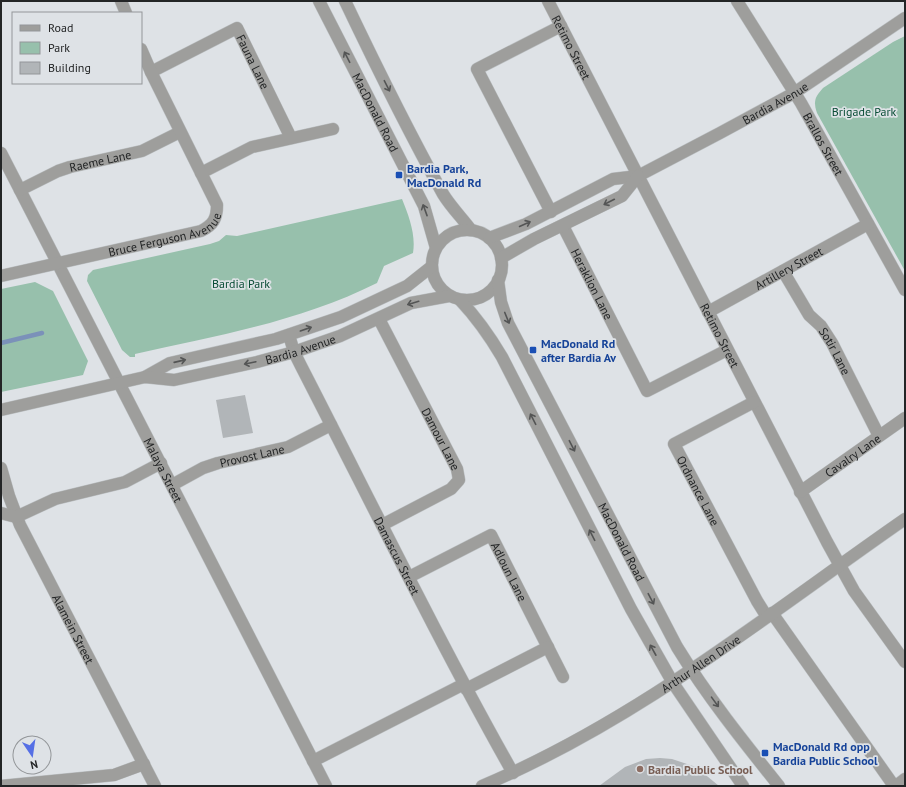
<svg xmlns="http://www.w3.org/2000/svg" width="906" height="787" font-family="'PT Sans',sans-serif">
  <rect width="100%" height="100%" fill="#dee2e6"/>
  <g fill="#97c0ac">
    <path d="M 905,36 L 905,271 L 817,113 C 813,101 815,97 823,88 L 893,42 Z"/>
    <path d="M 402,199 C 409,216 416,235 413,253 L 384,266 L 377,283 C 301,321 217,336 135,354 L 135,357 L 130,357 L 122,350 L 87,281 L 88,275 L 93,270 L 210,244 L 219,241 L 226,235 L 237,236 Z"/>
    <path d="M 35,282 L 53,291 L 88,361 L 83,375 L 1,392 L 1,289 Z"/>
  </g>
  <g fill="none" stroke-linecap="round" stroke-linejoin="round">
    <path stroke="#7b91b9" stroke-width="4.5" d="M 1,343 L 42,333"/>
  </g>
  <g fill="#b1b5b8">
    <path d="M 245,395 L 253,433 L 223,438 L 216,400 Z"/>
    <path d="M 660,758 L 672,759 L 696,767 L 719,786 L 599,786 L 625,767 L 646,759 Z"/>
  </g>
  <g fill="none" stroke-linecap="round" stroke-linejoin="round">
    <defs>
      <g id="minor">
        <path d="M 121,1 L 126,13"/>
        <path id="s1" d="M 319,1 L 424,206 L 436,248"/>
        <path d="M 345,1 C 376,66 408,131 443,194 C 451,207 462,218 471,230"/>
        <path id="s2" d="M 548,1 L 827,542 L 854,591 L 905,662"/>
        <path id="s3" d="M 737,1 L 801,103 L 905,290"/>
        <path id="s4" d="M 151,72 L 237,28 L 291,138"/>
        <path id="s5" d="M 1,153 L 326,786"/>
        <path d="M 201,173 L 252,147 L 333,129"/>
        <path id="s6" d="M 20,190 L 58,171 L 70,167 L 142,151 L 180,132"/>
        <path d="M 551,212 L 477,69 L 561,26"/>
        <path id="s7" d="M 563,226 L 647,391 L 727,350"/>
        <circle cx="467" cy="265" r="35"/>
        <path id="s8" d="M 489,238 L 526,224 L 613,179 L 638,176 L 720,133 L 794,93 L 905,18"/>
        <path d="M 501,258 L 534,239 L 622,196 L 638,176"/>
        <path id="s9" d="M 783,271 L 809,315 L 821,326 L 832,343 L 879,436"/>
        <path id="s10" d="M 1,276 L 201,231 C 213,225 217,219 217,205 L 151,72 L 141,49"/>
        <path id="s11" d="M 498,280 L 501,302 L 508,323 L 677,647 C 707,696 743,741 779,786"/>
        <path d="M 460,300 C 477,318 489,335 502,357 L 631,609 L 673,683 L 743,786"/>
        <path id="s12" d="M 708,312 L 868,224"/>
        <path id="s13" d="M 379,319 L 457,469 L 459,480 L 451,489 L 382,525"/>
        <path id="s14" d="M 289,335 L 294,352 L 301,366 C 371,502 438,640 513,773"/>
        <path d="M 145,377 L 170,363 L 276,339 L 341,317 L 407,286 L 431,267"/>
        <path id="s15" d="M 754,402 L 674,444 L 757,601 L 767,617"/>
        <path id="s16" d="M 1,410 L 145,377 L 174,380 L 257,362 L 294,352 L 340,336 L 411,303 L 449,296"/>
        <path id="s17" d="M 1,468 L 9,496 L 20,525 L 155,786"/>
        <path id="s18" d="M 172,485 L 203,468 L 218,463 L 288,447 L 331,425"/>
        <path id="s19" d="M 800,492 L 905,418"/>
        <path d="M 1,513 L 16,517 L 55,499 L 125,482 L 161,463"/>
        <path id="s20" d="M 409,577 L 491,535 L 563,677"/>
        <path d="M 772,613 L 894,786"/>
        <path d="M 466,689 L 548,647"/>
        <path d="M 313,761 L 464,684"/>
        <path d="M 1,786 L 114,775 L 144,764"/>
        <path id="s21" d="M 482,786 C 637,721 768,614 905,519"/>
        <path d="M 896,786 L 905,779"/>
      </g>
    </defs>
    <use href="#minor" stroke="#bcc0c3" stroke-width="13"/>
    <use href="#minor" stroke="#9e9e9c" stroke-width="12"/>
  </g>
  <defs><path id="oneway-shaft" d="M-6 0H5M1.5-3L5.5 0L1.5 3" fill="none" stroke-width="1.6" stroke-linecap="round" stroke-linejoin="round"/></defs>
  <g stroke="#545555">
    <use href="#oneway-shaft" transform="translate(347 57) rotate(-117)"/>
    <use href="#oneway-shaft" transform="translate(387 86) rotate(63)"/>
    <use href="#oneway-shaft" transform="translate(609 202) rotate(153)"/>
    <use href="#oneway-shaft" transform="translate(425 210) rotate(-110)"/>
    <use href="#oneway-shaft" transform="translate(525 224) rotate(-24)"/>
    <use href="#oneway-shaft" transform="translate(413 303) rotate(163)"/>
    <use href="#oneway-shaft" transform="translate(507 318) rotate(68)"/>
    <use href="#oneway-shaft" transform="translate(306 329) rotate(-19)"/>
    <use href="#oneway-shaft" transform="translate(180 361) rotate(-13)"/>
    <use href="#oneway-shaft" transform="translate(250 363) rotate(168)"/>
    <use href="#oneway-shaft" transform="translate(533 419) rotate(-117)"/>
    <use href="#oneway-shaft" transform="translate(572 446) rotate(63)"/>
    <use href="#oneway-shaft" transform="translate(592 535) rotate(-117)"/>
    <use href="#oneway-shaft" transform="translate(651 599) rotate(62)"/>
    <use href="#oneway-shaft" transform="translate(653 650) rotate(-119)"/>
    <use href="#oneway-shaft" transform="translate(715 702) rotate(54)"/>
  </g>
  <g fill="#1a4fb4" stroke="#dee2e6" stroke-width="1.5">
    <rect x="395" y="171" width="8" height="8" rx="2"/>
    <rect x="529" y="346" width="8" height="8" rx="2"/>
    <rect x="761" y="749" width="8" height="8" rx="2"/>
  </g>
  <circle fill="#8d6e63" stroke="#dee2e6" stroke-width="1.5" cx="640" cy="769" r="4"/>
  <g text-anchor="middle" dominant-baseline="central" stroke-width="3.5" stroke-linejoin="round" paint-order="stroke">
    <g font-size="12" fill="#232526" stroke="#dee2e6">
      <text stroke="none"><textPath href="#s2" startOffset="52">Retimo Street</textPath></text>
      <text stroke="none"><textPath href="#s4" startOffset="134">Fauna Lane</textPath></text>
      <text stroke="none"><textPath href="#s8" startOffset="318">Bardia Avenue</textPath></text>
      <text stroke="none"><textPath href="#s1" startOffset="125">MacDonald Road</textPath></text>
      <text stroke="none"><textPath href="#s3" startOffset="167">Brallos Street</textPath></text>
      <text stroke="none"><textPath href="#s6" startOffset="86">Raeme Lane</textPath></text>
      <text stroke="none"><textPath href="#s10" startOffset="170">Bruce Ferguson Avenue</textPath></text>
      <text stroke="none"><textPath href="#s12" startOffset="92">Artillery Street</textPath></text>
      <text stroke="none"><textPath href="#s7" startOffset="65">Heraklion Lane</textPath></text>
      <text stroke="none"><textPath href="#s2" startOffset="376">Retimo Street</textPath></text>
      <text stroke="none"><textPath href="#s16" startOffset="307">Bardia Avenue</textPath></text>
      <text stroke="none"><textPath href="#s9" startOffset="96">Sotir Lane</textPath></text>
      <text stroke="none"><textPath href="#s13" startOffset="135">Damour Lane</textPath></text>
      <text stroke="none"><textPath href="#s18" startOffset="86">Provost Lane</textPath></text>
      <text stroke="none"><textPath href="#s19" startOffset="64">Cavalry Lane</textPath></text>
      <text stroke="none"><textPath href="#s5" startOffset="356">Malaya Street</textPath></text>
      <text stroke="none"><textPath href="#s15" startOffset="143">Ordnance Lane</textPath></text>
      <text stroke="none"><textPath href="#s11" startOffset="291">MacDonald Road</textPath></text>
      <text stroke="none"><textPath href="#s14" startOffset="246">Damascus Street</textPath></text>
      <text stroke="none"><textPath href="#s20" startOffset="133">Adloun Lane</textPath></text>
      <text stroke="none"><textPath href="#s17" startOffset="177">Alamein Street</textPath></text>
      <text stroke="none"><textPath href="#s21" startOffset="251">Arthur Allen Drive</textPath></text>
    </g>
    <g font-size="12" fill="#084c35" stroke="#dee2e6">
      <text x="864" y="111">Brigade Park</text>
      <text x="241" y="283">Bardia Park</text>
    </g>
    <g font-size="12" font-weight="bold" fill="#164399" stroke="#dee2e6" text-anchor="start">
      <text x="407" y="168">Bardia Park,<tspan x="407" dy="14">MacDonald Rd</tspan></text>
      <text x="541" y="343">MacDonald Rd<tspan x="541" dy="14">after Bardia Av</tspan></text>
      <text x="773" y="746">MacDonald Rd opp<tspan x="773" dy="14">Bardia Public School</tspan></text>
    </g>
    <g font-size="12" font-weight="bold" fill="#785e54" stroke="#dee2e6" text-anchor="start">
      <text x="648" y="769">Bardia Public School</text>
    </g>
  </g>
  <rect width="906" height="787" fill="none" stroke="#232526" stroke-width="4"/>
  <rect x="12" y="12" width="130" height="72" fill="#dee2e6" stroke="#939699"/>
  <rect x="20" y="25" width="20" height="6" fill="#9e9e9c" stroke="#939699"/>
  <text x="48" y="32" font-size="12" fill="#232526">Road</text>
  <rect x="20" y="42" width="20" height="12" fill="#97c0ac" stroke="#939699"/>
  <text x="48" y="52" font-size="12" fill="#232526">Park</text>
  <rect x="20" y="62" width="20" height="12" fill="#b1b5b8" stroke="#939699"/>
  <text x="48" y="72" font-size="12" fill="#232526">Building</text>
  <g transform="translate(32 755) rotate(167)"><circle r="19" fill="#dee2e6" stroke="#939699"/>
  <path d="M0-3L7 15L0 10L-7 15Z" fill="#556fe5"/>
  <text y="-6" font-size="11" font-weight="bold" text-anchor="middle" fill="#232526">N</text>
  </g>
</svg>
